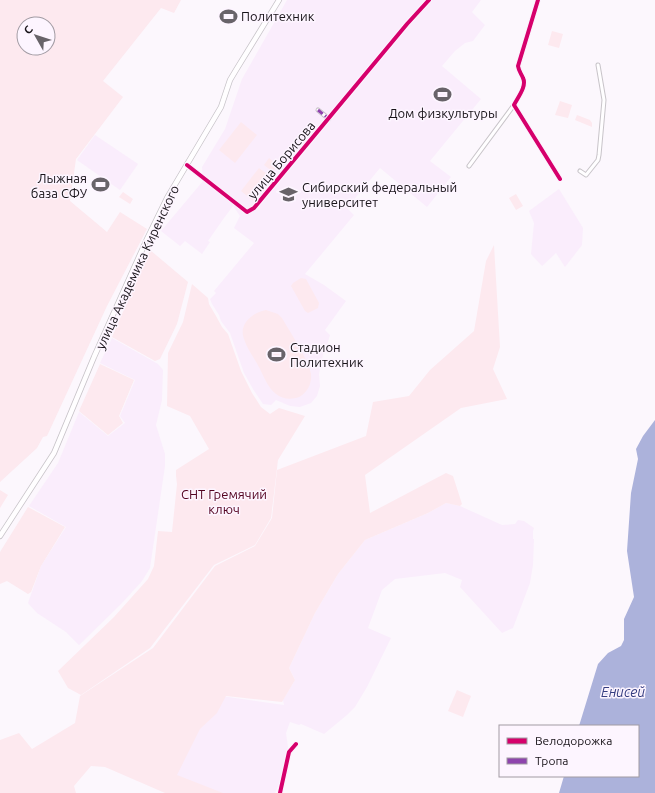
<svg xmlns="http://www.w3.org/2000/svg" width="655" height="793" font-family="Ubuntu,sans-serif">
  <rect width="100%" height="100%" fill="#fcf7fd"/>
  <g fill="#faedfc">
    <path d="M 287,0 L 481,0 L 472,12 L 485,25 L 473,41 L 465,43 L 455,51 L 442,66 L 481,99 L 430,161 L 451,177 L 427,207 L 380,168 L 347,208 L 354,215 L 305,274 L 324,285 L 346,301 L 325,330 L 330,335 L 327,345 L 325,345 L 319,374 L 320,386 L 317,396 L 311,403 L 300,407 L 290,406 L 276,400 L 271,405 L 263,404 L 253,389 L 244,373 L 230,333 L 221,321 L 219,315 L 212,304 L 210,299 L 216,293 L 214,291 L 254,243 L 234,228 L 240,216 L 234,207 L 233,206 L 224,218 L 208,241 L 210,242 L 202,254 L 185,241 L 180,246 L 161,231 L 203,181 L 202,167 L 225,129 L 242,79 Z"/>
    <path d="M 95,135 L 138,164 L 120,190 L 77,160 Z"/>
    <path d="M 559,189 L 583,228 L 582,245 L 565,267 L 556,253 L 542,266 L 531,254 L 534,223 L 529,211 Z"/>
    <path d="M 112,338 L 158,364 L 163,370 L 162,400 L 156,425 L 165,454 L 165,466 L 150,568 L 142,581 L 122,603 L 79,645 L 66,632 L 37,613 L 28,603 L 41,566 L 66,527 L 29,506 L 58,463 L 79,412 L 108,436 L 125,423 L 120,416 L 135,380 L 100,363 Z"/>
    <path d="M 446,503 L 460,506 L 502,525 L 515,524 L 518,520 L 524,521 L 534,528 L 533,531 L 533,539 L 534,539 L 533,565 L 530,583 L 513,628 L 502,633 L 460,587 L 462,580 L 445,573 L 395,579 L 382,590 L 368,628 L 391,638 L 367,687 L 355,707 L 347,715 L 324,734 L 301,724 L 299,725 L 290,722 L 286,733 L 288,747 L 279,784 L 275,793 L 165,793 L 187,691 L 284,705 L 283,700 L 295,680 L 289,668 L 315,613 L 338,574 L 365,540 L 428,513 Z"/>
  </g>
  <g fill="#fde9ef" fill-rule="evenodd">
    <path d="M 0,0 L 181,0 L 174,13 L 161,8 L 103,81 L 123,97 L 76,159 L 70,201 L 107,232 L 120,212 L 147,229 L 107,306 L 47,436 L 43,437 L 37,448 L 0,482 ZM 24,24 L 48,24 L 48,48 L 24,48 Z"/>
    <path d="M 552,31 L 563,34 L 559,48 L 548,45 Z"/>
    <path d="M 560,101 L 572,105 L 568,118 L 555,115 Z"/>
    <path d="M 577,115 L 590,120 L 592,123 L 592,127 L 575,120 Z"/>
    <path d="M 241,122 L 257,135 L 235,163 L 219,150 Z"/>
    <path d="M 269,158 L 278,165 L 273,172 L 264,165 Z"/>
    <path d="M 259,168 L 271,177 L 253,201 L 241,191 Z"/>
    <path d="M 123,192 L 133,199 L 130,204 L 119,197 Z"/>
    <path d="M 516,194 L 523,206 L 516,210 L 509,198 Z"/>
    <path d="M 494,245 L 500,347 L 493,369 L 507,399 L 461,408 L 365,475 L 370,513 L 446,473 L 453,476 L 462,504 L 460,506 L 446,503 L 428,513 L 365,540 L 338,574 L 315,613 L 289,668 L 295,680 L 282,702 L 226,696 L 217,713 L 200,729 L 177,775 L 223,793 L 165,793 L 105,767 L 91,766 L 74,786 L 76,793 L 0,793 L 0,740 L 19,733 L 32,749 L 75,723 L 80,696 L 153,648 L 215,566 L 255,546 L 272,518 L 277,470 L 366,436 L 373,402 L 409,396 L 430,370 L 474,331 L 486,261 Z"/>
    <path d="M 150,250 L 188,282 L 177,324 L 160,359 L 155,361 L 112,337 Z"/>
    <path d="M 301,278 L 306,279 L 319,303 L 318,308 L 308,313 L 305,311 L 291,286 L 293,283 Z"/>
    <path d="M 192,284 L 208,298 L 209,304 L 216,316 L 222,327 L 228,334 L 241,371 L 252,393 L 261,407 L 270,414 L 279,408 L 305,416 L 278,460 L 271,518 L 255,545 L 214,565 L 150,648 L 81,695 L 68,688 L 58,671 L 114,617 L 148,579 L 154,566 L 158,531 L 172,532 L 177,484 L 176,476 L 176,470 L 209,449 L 190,416 L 167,406 L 168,353 L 183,322 Z"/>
    <path d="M 266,310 L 278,314 L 282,318 C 289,330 310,363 311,374 C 312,384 307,393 299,397 C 291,400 282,399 276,394 C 268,388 264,377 260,369 C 255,359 247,349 244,339 C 238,324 253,312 266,310 Z"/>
    <path d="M 100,364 L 134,380 L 119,416 L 123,423 L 108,435 L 79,411 Z"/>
    <path d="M 0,490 L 8,495 L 0,508 Z"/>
    <path d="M 28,507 L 65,527 L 41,566 L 31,592 L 28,594 L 7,581 L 0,584 L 0,552 Z"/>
    <path d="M 457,690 L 471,696 L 463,717 L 448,711 Z"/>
  </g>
  <path fill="#acb2db" d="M 655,420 L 655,793 L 559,793 L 564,776 L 638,776 L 638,726 L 579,726 L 598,664 L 608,653 L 621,646 L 624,640 L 624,619 L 634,597 L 627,551 L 631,493 L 638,459 L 636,449 L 643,436 Z"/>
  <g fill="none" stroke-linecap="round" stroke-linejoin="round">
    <defs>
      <g id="minor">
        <path d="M 538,0 L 518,66 C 519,72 521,73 523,78 C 527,86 518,97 514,105 L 560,179"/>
        <path d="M 318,110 L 329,119"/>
        <path d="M 187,165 L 247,212 L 254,208 L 407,24 L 429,0"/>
        <path d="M 469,166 L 514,105"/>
        <path d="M 580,171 L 586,175 L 598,160 L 599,155 L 604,100 L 598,65"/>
        <path d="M 280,793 L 289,752 L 296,744"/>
      </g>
      <path id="secondary" d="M 0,536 L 54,453 L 94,357 L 147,239 L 167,198 L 221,107 L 230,80 L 236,70 L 279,0"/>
    </defs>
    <use href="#minor" stroke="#c8c4c9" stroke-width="5"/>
    <use href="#secondary" stroke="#c8c4c9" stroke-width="6"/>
    <use href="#minor" stroke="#fffeff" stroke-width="3"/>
    <use href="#secondary" stroke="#fffeff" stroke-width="4.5"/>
    <path stroke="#8e44ad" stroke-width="3" stroke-dasharray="6 3" stroke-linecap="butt" d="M 318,110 L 329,119"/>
    <defs>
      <g id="cycleway">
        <path d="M 538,0 L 518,66 C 519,72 521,73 523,78 C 527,86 518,97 514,105 L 560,179"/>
        <path d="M 187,165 L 247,212 L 254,208 L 407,24 L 429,0"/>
        <path d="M 280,793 L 289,752 L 296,744"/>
      </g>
    </defs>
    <use href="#cycleway" stroke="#fdf5ff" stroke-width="6"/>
    <use href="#cycleway" stroke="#d6006c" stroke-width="4"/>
  </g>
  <defs>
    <symbol id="stadium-bare" viewBox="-9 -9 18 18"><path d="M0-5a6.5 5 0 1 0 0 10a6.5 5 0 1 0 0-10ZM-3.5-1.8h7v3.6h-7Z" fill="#686369" stroke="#fdf5ff" stroke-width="2.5" paint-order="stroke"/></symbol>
    <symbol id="university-bare" viewBox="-9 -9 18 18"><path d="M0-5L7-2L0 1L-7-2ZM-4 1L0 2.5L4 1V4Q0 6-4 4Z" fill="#686369" stroke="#fdf5ff" stroke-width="2.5" paint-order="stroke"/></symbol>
  </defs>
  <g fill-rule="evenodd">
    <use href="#stadium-bare" x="216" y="4" width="25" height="25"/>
    <use href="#stadium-bare" x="430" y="82" width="25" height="25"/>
    <use href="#stadium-bare" x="88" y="172" width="25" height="25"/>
    <use href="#university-bare" x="276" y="182" width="25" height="25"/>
    <use href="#stadium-bare" x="264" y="342" width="25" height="25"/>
  </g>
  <g text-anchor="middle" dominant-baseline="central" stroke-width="3" stroke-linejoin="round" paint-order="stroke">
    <g font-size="13" fill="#181319" stroke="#fdf5ff" text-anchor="start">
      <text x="241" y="16">Политехник</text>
      <text x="443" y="113" text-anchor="middle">Дом физкультуры</text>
      <text x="87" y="178" text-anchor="end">Лыжная<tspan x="87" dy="15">база СФУ</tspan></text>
      <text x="302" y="187">Сибирский федеральный<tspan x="302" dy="15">университет</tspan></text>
      <text x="290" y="347">Стадион<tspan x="290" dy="15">Политехник</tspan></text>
    </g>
    <g font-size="13" fill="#181319" stroke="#fdf5ff">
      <text transform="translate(281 160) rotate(-50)">улица Борисова</text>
      <text transform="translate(137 267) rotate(-65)">улица Академика Киренского</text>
    </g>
    <g font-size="13" fill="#540321" stroke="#fdf5ff">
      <text x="224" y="494">СНТ Гремячий<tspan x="224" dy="15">ключ</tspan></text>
    </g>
    <g font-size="14" font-style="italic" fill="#353d80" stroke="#fdf5ff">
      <text x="623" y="692">Енисей</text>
    </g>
  </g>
  <rect x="499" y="725" width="140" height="52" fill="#fdf5ff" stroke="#a19ba3"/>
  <rect x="507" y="738" width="20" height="6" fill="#d6006c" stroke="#a19ba3"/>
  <text x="535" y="745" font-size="12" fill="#181319">Велодорожка</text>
  <rect x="507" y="758" width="20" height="6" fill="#8e44ad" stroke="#a19ba3"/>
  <text x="535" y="765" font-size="12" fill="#181319">Тропа</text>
  <g transform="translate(36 36) rotate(309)"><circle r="19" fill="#fdf5ff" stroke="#a19ba3"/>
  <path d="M0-3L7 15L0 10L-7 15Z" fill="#686369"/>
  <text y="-6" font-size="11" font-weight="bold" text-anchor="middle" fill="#181319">С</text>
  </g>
</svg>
